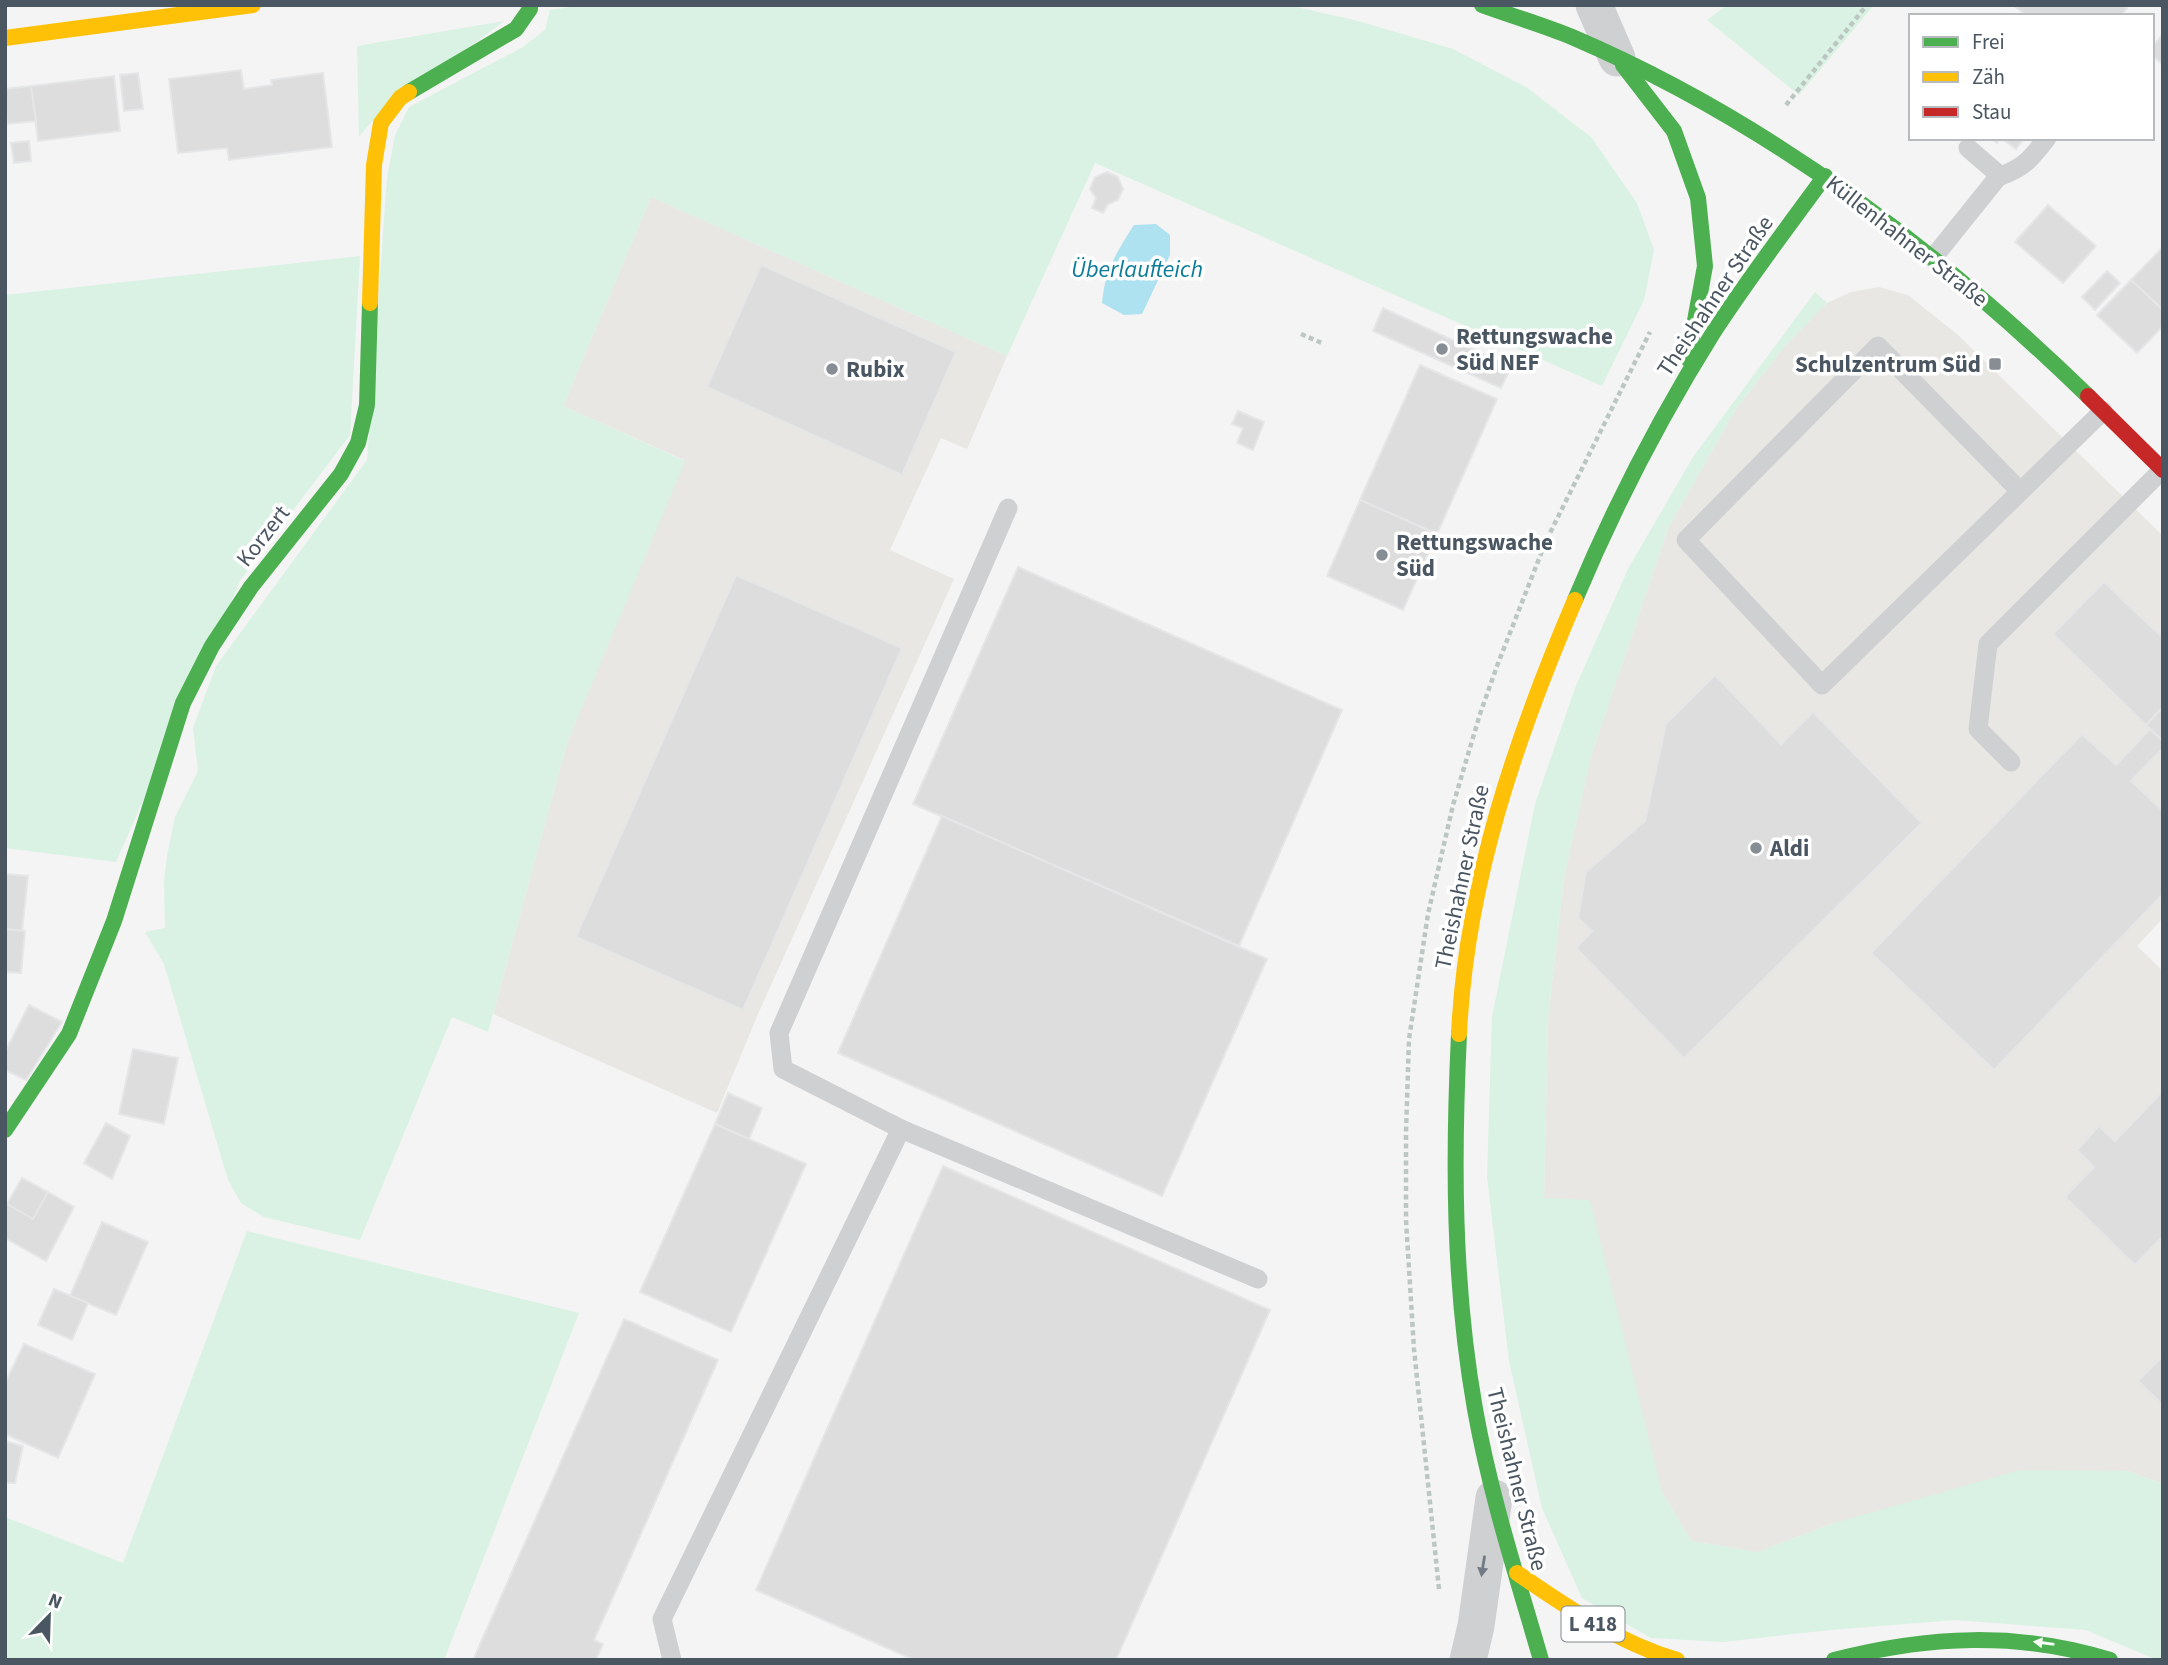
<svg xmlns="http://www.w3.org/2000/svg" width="2168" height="1665" font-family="'Source Sans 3',sans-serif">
  <rect width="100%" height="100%" fill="#f4f4f4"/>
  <g fill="#e8e7e3">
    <path d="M 651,197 L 1007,356 L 967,449 L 941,438 L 890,550 L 954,579 L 758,1014 L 717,1113 L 493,1014 L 567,743 L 684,460 L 563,406 Z"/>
    <path d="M 1879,287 L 1908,295 L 1958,335 L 2163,536 L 2163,918 L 2137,946 L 2163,971 L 2163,1484 L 2128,1471 L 1831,1524 L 1758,1552 L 1691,1541 L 1662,1492 L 1544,1198 L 1548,1019 L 1564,877 L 1591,756 L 1668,528 L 1736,409 L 1783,348 L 1827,303 L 1851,292 Z"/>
  </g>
  <g fill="#d9f2e3">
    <path d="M 584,5 L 1288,5 L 1358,21 L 1453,49 L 1526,87 L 1591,137 L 1637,203 L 1654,250 L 1644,300 L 1602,386 L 1095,163 L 1007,356 L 651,197 L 563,406 L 685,461 L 567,743 L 488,1032 L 452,1017 L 360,1240 L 264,1217 L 241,1203 L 228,1180 L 164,964 L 145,932 L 165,928 L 164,880 L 167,856 L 175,817 L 198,771 L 193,728 L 216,666 L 367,460 L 387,178 L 395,135 L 409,107 L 523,47 L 545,30 L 550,10 Z"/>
    <path d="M 1727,5 L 1874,5 L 1799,95 L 1707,20 Z"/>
    <path d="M 504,21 L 370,123 L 359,137 L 357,46 Z"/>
    <path d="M 360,256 L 350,435 L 241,579 L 116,862 L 5,848 L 5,295 Z"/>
    <path d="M 1815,292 L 1827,303 L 1783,348 L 1736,409 L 1668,528 L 1591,756 L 1564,877 L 1548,1019 L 1544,1198 L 1590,1200 L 1662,1492 L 1691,1541 L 1758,1552 L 1831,1524 L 2020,1470 L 2128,1471 L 2163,1484 L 2163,1660 L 2157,1660 L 2086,1630 L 1955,1620 L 1830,1630 L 1723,1642 L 1651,1638 L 1582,1598 L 1542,1508 L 1509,1361 L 1487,1177 L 1492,1017 L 1535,804 L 1575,688 L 1628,569 L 1693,457 Z"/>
    <path d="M 247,1231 L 579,1313 L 444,1660 L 5,1660 L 5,1517 L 123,1563 Z"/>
  </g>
  <path fill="#aee2f0" d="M 1156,224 L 1170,235 L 1170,255 L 1142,314 L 1124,315 L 1102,303 C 1105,270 1116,253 1134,225 Z"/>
  <g fill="#ddddde" stroke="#e5e6e7" stroke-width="2">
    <path d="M 2013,5 L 2123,5 L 2127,8 L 2121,16 L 2027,16 Z"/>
    <path d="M 2163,34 L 2163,65 L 2152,55 L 2152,47 Z"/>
    <path d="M 241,70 L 244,89 L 272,85 L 271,80 L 323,73 L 332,147 L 229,160 L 227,148 L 178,153 L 169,79 Z"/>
    <path d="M 138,73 L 143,109 L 124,111 L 120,75 Z"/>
    <path d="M 114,76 L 120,131 L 38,141 L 31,86 Z"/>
    <path d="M 31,86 L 36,121 L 7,124 L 5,89 Z"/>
    <path d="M 1991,138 L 2024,138 L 2016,149 L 2001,138 L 1997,143 Z"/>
    <path d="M 29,141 L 31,161 L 14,163 L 11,143 Z"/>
    <path d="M 1107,172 L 1118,177 L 1123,189 L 1118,200 L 1108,204 L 1103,213 L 1092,208 L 1096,198 L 1090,189 L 1095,177 Z"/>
    <path d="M 2048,205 L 2096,246 L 2063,283 L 2015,242 Z"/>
    <path d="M 2163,247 L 2163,310 L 2131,280 Z"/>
    <path d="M 761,265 L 956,352 L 902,475 L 707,387 Z"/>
    <path d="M 2107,271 L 2120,283 L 2095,310 L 2082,297 Z"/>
    <path d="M 2131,280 L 2163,310 L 2163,326 L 2137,353 L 2097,315 Z"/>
    <path d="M 1383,308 L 1511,367 L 1501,388 L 1373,331 Z"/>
    <path d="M 1420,365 L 1497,399 L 1437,534 L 1360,500 Z"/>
    <path d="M 1238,411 L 1264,422 L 1253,450 L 1237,443 L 1243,428 L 1232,424 Z"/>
    <path d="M 1360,500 L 1437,534 L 1403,610 L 1327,576 Z"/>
    <path d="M 1018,567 L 1342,710 L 1239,946 L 913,804 Z"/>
    <path d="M 736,575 L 902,648 L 743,1010 L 576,937 Z"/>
    <path d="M 2104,582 L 2163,638 L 2163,707 L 2146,725 L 2053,634 Z"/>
    <path d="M 1715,675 L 1781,744 L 1813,712 L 1922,823 L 1684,1058 L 1576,948 L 1592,931 L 1578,918 L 1586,872 L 1645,821 L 1666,724 Z"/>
    <path d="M 2163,707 L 2163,741 L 2146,725 Z"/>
    <path d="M 2150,729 L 2163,741 L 2163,748 L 2131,781 L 2163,811 L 2163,894 L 1994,1070 L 1871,953 L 2082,734 L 2116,765 Z"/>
    <path d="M 942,816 L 1267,959 L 1162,1196 L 838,1053 Z"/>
    <path d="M 5,874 L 28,876 L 22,931 L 5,929 Z"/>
    <path d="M 5,929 L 25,931 L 21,973 L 5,972 Z"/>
    <path d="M 29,1005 L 62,1022 L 26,1080 L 5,1070 L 5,1052 Z"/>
    <path d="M 133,1049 L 178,1058 L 164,1124 L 119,1114 Z"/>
    <path d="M 2163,1091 L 2163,1236 L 2135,1265 L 2065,1197 L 2094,1167 L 2077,1150 L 2099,1126 L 2115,1141 Z"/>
    <path d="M 728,1093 L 762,1108 L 749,1139 L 715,1124 Z"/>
    <path d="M 106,1123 L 130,1136 L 112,1179 L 84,1163 Z"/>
    <path d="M 715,1124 L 806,1164 L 731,1332 L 640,1292 Z"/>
    <path d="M 943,1166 L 1270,1310 L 1116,1660 L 914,1660 L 756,1590 Z"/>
    <path d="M 22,1178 L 48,1192 L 33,1219 L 7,1204 Z"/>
    <path d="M 48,1192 L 74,1207 L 46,1261 L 5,1238 L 5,1207 L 7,1204 L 33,1219 Z"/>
    <path d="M 102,1222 L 148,1242 L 116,1315 L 70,1296 Z"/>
    <path d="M 54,1289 L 88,1303 L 72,1340 L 38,1325 Z"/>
    <path d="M 624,1319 L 718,1360 L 594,1640 L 603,1644 L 596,1660 L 473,1660 Z"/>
    <path d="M 24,1344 L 95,1374 L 58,1458 L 5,1434 L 5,1383 Z"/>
    <path d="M 2163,1356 L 2163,1405 L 2138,1381 Z"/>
    <path d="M 5,1441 L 23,1446 L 15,1483 L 5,1483 Z"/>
  </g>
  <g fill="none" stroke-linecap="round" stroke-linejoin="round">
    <g stroke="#bcc7c4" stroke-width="4.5" stroke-dasharray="5 3.5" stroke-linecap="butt">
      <path d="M 1786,105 L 1867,5"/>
      <path d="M 1301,334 L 1324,344"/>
      <path d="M 1439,1589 L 1414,1349 L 1406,1220 L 1406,1132 L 1409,1039 L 1428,914 L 1453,805 L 1480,714 L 1497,666 L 1546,541 L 1650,332"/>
    </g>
    <g stroke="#ced0d2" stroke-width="19">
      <path d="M 1998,177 C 2024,168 2031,159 2047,138"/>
      <path d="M 1933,258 L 1998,177 L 1997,173 L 1968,148"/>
      <path d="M 2020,491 L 1878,346 L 1686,540 L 1822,685 L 2103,411"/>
      <path d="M 2011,762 L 1978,729 L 1988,644 L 2162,470"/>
      <path d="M 901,1129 L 1258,1279"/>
      <path d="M 672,1660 L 662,1619 L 901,1129 L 783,1069 L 779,1033 L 1008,508"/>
    </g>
    <g stroke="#ced0d2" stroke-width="37">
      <path d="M 1594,5 L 1617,58"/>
      <path d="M 1468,1660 L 1476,1626 L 1494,1498"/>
    </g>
    <g stroke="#4caf50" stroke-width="16">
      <path d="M 1482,5 C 1512,16 1543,25 1572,37 C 1766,120 1937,249 2088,396"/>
      <path d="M 1623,65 L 1674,131 L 1698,198 L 1705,266 L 1688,359"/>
      <path d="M 409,92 L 516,29 L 530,9 L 530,5"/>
      <path d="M 1575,600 C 1613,509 1661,416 1713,333 C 1748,279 1787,228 1825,176"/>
      <path d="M 1459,1034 C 1453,1160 1453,1285 1475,1409 C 1490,1494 1517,1577 1541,1660"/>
      <path d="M 5,1130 L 69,1034 L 114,921 L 183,703 L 212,646 L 251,587 L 341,474 L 358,443 L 367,405 L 370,303"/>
      <path d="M 1834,1660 C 1927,1636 2018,1631 2110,1660"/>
    </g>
    <g stroke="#ffc107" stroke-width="16">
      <path d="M 5,38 L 253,5"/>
      <path d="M 370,303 L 374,165 L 381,123 L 400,98 L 409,92"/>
      <path d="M 1459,1034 C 1466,883 1516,738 1575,600"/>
      <path d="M 1517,1573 C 1568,1608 1617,1642 1677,1660"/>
    </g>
    <path stroke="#c62828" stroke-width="16" d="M 2088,396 L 2163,470"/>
  </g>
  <defs><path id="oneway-solid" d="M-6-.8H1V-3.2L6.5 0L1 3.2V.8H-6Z" transform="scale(1.75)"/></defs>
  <use fill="#727b83" href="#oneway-solid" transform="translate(1483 1566) rotate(99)"/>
  <use fill="#f6fbf6" href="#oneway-solid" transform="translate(2044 1643) rotate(-172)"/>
  <g fill="#868d94" stroke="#fff" stroke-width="2.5">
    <circle cx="1442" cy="349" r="7"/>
    <rect x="1988" y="357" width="14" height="14" rx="3.5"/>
    <circle cx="832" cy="369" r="7"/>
    <circle cx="1382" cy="555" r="7"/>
    <circle cx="1756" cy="848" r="7"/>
  </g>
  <g text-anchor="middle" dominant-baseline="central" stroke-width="7" stroke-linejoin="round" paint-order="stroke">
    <rect fill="#fff" stroke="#808990" stroke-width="2" x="1561.5" y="1606.5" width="63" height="35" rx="5"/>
    <g font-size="21" font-weight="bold" fill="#4a5661">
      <text x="1593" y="1624">L 418</text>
    </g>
    <g font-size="23" fill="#4a5661" stroke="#fff">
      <text transform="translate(1907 241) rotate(38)">Küllenhahner Straße</text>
      <text transform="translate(1715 296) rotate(-56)">Theishahner Straße</text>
      <text transform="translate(263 536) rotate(-52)">Korzert</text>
      <text transform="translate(1462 877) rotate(-78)">Theishahner Straße</text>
      <text transform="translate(1517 1479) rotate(76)">Theishahner Straße</text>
    </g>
    <g font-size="23" font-weight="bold" fill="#4a5661" stroke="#fff" text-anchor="start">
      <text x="1456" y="336">Rettungswache<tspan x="1456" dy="26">Süd NEF</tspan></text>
      <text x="1981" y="364" text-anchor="end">Schulzentrum Süd</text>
      <text x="846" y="369">Rubix</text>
      <text x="1396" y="542">Rettungswache<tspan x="1396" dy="26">Süd</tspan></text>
      <text x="1770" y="848">Aldi</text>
    </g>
    <g font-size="24" font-style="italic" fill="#0c7c9b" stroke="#fff">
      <text x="1137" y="269">Überlaufteich</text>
    </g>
  </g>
  <rect width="2168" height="1665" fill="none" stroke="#4a5661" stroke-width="14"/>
  <rect x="1909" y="14" width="245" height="126" fill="#ffffff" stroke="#b7bbc0" stroke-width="2"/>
  <rect x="1923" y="37" width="35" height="10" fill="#4caf50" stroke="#b7bbc0" stroke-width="2"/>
  <text x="1972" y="49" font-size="21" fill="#4a5661">Frei</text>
  <rect x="1923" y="72" width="35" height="10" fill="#ffc107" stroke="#b7bbc0" stroke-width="2"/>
  <text x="1972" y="84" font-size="21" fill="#4a5661">Zäh</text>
  <rect x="1923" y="107" width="35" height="10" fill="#c62828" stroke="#b7bbc0" stroke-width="2"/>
  <text x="1972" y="119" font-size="21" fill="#4a5661">Stau</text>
  <g transform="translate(49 1616) rotate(23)" stroke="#ffffff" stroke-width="5" paint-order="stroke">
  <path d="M0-5L12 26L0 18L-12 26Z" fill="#4a5661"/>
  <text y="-10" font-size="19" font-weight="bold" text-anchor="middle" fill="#4a5661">N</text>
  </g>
</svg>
